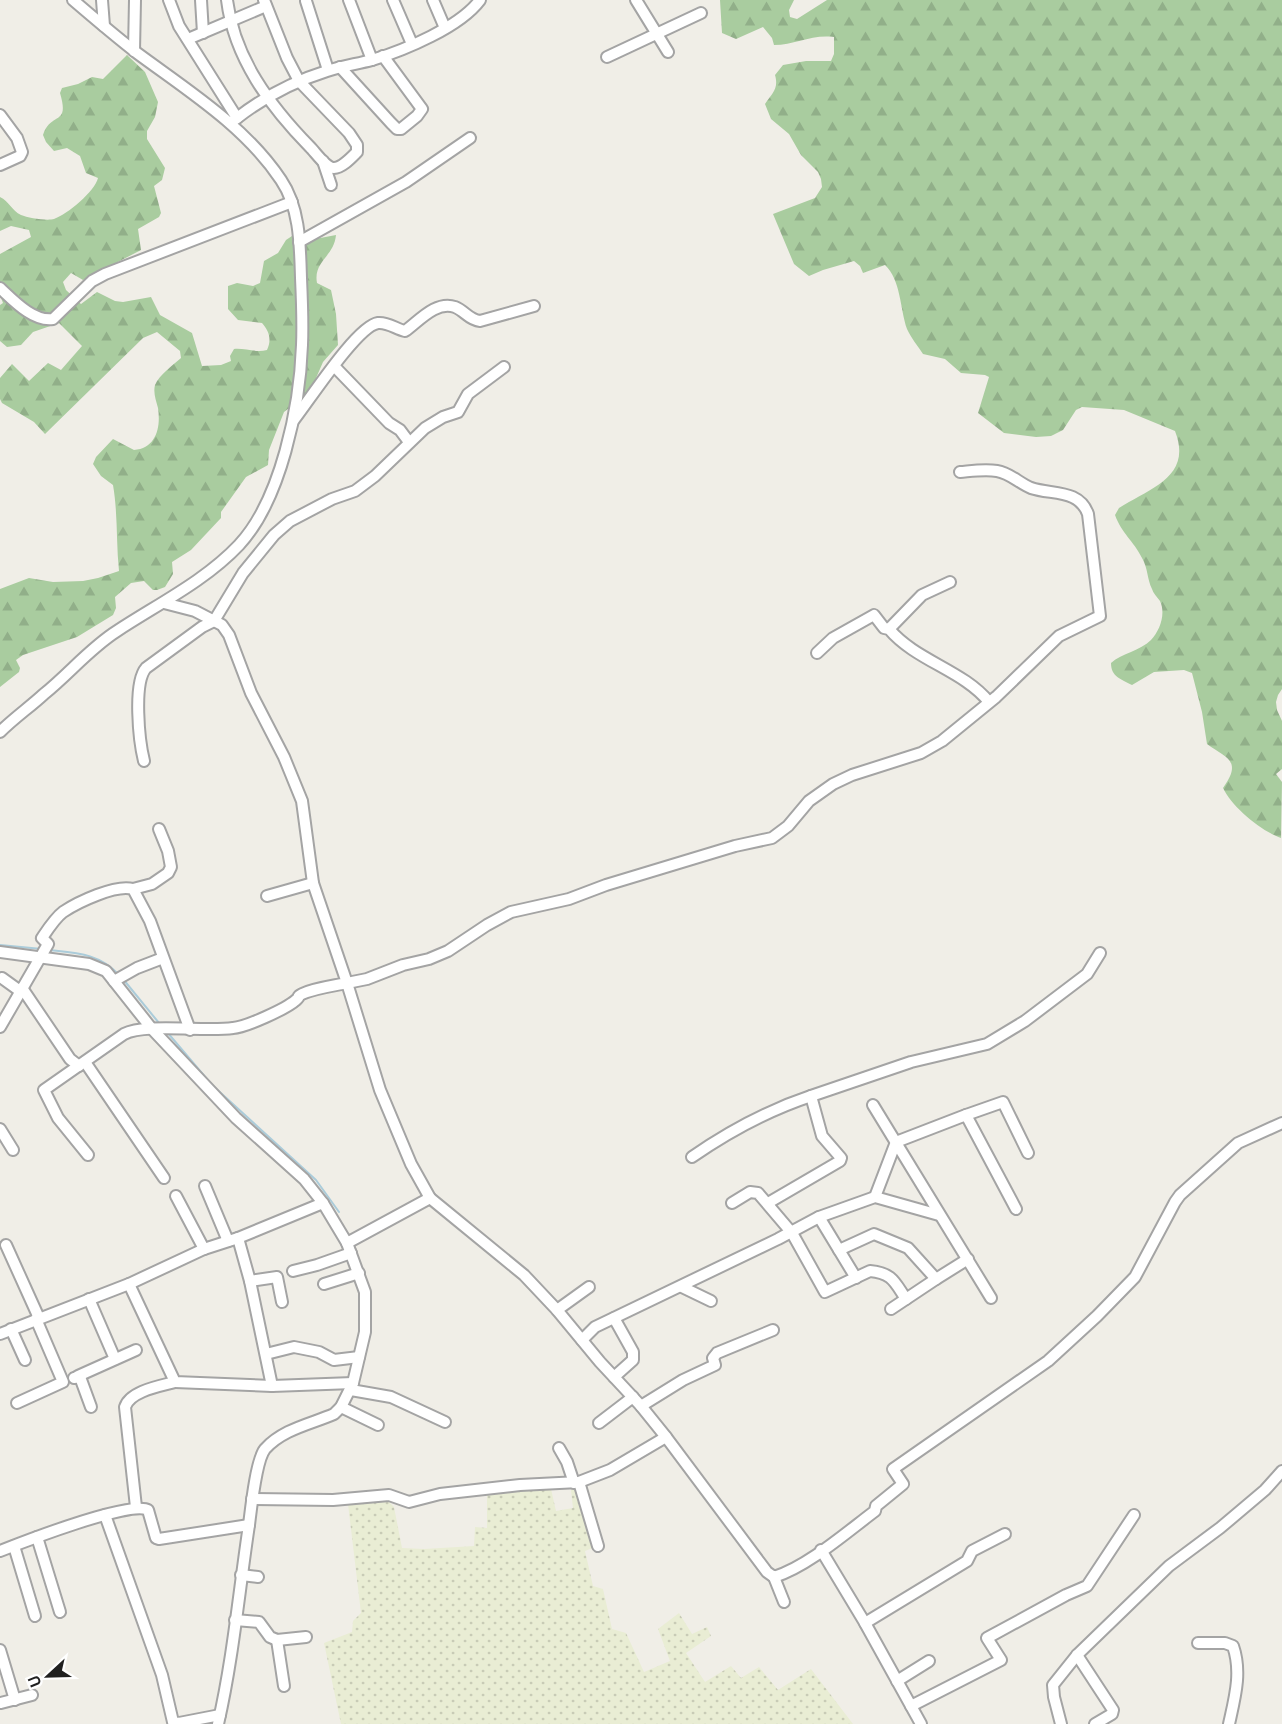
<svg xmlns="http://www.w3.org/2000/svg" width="1282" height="1724" font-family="'Space Grotesk',sans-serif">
  <defs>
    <pattern id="farmland-dots" width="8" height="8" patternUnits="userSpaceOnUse" patternTransform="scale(1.5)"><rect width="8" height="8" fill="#e9edd4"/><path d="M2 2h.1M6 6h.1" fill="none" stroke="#c8cbb6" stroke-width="1.8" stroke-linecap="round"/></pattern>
    <pattern id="forest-firs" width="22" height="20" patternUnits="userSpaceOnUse" patternTransform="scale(1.5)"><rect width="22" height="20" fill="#a9cc9f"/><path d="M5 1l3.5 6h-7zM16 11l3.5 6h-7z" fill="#91af89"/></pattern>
  </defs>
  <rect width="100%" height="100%" fill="#f0eee7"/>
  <path fill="url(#farmland-dots)" d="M 551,1489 L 556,1511 L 573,1508 L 571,1490 L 578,1489 L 595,1547 L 585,1551 L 593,1586 L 603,1589 L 612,1629 L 626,1633 L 644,1672 L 670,1661 L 658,1629 L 679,1613 L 692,1634 L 707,1627 L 711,1636 L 686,1653 L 705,1682 L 731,1666 L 741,1678 L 759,1667 L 778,1690 L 811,1669 L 853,1724 L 341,1724 L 324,1643 L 352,1632 L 353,1621 L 361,1613 L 348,1504 L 388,1501 L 394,1507 L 402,1548 L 424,1549 L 474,1546 L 475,1527 L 487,1528 L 487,1493 Z"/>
  <g fill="url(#forest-firs)">
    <path d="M 720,0 L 794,0 L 789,10 L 790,17 L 797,19 L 827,0 L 1282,0 L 1282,689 L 1278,695 L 1276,702 L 1277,710 L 1282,721 L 1282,769 L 1276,774 L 1282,782 L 1281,838 C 1261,831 1232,807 1223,788 C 1243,760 1226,758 1207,744 L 1202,712 L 1192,673 L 1184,670 L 1154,672 L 1132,685 C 1121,679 1111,677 1111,663 C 1122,653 1140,651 1151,640 C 1160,630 1166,614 1160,601 C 1157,597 1153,593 1152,589 C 1147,579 1148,568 1142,558 C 1133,540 1122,534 1115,515 L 1119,508 C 1150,488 1193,477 1175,431 L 1124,410 L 1082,407 L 1076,410 L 1063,430 L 1051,436 L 1036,437 L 1004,433 L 978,413 L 989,377 L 985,375 L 961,373 L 945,359 L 923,354 C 918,346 911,338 907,329 C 900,309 901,280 885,265 L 863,273 L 860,266 L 854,261 L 823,270 L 809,276 L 794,264 L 773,214 L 815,198 L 822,187 L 821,179 L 818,172 L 801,155 L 789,134 L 771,119 L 765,104 C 772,93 779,89 775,75 L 783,65 L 806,61 L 831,61 L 834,54 L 834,37 C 812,34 795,45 774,45 L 772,38 L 763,27 L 736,39 L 722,33 Z"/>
    <path d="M 127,55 L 145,72 L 158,102 L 155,117 L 147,131 L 147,139 L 165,168 L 162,180 L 154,186 L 161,213 L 159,217 L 138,229 L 141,250 L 83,280 L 71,273 L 63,282 L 66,290 L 81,304 L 97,292 L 115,301 L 123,302 L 151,297 L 160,315 L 192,333 L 202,366 L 221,365 L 231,361 L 230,356 L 234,349 C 245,348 256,353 267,350 C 272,339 269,331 262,323 L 238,320 L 228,309 L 228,286 L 237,283 L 253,286 L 260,283 L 264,261 L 278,253 L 286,240 L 292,236 L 315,239 L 336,235 C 334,257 313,261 317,283 L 331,290 L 336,314 L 338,345 L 323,362 L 310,392 L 284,412 L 269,450 L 268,465 L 246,477 L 221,512 L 221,518 L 191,550 L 172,562 L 173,574 L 165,587 L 157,590 L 153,590 L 144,581 L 131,583 L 115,597 L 116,608 L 113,615 L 77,637 L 23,655 L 16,660 L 20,668 L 19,672 L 0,687 L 0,589 L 29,578 L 53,582 L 83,581 L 98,578 L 119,571 C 116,542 118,514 113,485 L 101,476 L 93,464 L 96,457 L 113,439 L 134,450 C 156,448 161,428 158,408 C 156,400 153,393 155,385 C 159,375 173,365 181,358 L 180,351 L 157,332 L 143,338 L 45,434 L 34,422 L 2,403 L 0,399 L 0,378 L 12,364 L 29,381 L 48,363 L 61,370 L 82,346 L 59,323 L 33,332 L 21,345 L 7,347 L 0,341 L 0,305 L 3,303 L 0,295 L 0,254 L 31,237 L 29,230 L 11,226 L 0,231 L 0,197 C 9,201 12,211 21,215 C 28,218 47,221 54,219 C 68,214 95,191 98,178 L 86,173 L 80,156 L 67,148 L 54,151 L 46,142 L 43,135 C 51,111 70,127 60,93 L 62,88 L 78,84 L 92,77 L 103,79 Z"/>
  </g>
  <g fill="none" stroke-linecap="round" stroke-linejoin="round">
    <g stroke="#abccda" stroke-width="2">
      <path d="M 0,945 L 42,949"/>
      <path d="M 48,950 C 76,953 99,953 119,975"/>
      <path d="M 123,979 L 159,1023"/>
      <path d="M 167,1032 L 212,1085 L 316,1180 L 339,1212"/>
    </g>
    <defs>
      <g id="minor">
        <path d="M 102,0 L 104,26"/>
        <path d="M 169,0 L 179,26 L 237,118 L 233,121"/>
        <path d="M 201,0 L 203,33"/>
        <path d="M 227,0 C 234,58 270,106 310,147 C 316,153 326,168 334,168 C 342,168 352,157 357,152 L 357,145 L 349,133 L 299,81 L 287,58 L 264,0"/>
        <path d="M 349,0 L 372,60"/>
        <path d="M 393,0 L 412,44"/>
        <path d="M 433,0 L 445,28"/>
        <path d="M 636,0 L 668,52"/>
        <path d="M 306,1 L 328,70"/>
        <path d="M 188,39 L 266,6"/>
        <path d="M 134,51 L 135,0"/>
        <path d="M 607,57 L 701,13"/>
        <path d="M 340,67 L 391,123 L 397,129 L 401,129 L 417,116 L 422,109 L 383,56"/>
        <path d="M 0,115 L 17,138 L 22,152 L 20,156 L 0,165"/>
        <path d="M 237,118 C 264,97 295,81 327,71 C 342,66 357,64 372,60 C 405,50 460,27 480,0"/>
        <path d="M 323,161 L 331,185"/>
        <path d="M 299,242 L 406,182 L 470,138"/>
        <path d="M 0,288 C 13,300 33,322 53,319 L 92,281 L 105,274 L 292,202"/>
        <path d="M 334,366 L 389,423 L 400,430 L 409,442"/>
        <path d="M 293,421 C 309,401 357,326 378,323 C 388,322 396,329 405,331 C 418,322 436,300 455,307 C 465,311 469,320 480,321 L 534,306"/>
        <path d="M 889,629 L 922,595 L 950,582"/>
        <path d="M 817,653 L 833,638 L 874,615 L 884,628 L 889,629 C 916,661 963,670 989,702"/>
        <path d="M 0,732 C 14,718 30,707 44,694 C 69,674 90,648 117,631 C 158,604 205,581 239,545 C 281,500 300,406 302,345 C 303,323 302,300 301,278 C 300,245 300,208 281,180 C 245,126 187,90 137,53 C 115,36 94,18 73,0"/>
        <path d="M 144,761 C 139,741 133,683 146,668 L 202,627 L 214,621 L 243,573 L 274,535 L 290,521 L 332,499 L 355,491 L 375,476 L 425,428 L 443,417 L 458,412 L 468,394 L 504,367"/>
        <path d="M 133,889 L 152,884 L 168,873 L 171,867 L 168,851 L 159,829"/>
        <path d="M 267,896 L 313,883"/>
        <path d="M 0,952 L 89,964 L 106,971 L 152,1029 L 236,1118 L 304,1179 L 323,1203 L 347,1243 L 365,1292 L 365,1332 L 353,1383 L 341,1407 L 334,1414 C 311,1424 283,1429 265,1449 C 256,1460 251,1509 249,1525 C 239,1591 233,1659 218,1724"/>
        <path d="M 2,978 L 20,991"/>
        <path d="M 114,981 L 137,968 L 163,958"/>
        <path d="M 22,988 L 70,1059 L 79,1066"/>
        <path d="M 0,1027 L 48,944 L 42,938 C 48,929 55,918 63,912 C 78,902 116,884 133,889 L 150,921 L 190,1030"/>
        <path d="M 85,1062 L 164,1178"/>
        <path d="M 873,1105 L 991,1298"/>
        <path d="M 966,1115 L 1003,1102 L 1028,1153"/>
        <path d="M 0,1129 L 13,1150"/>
        <path d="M 88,1155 L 58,1118 L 44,1090 L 124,1034 C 145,1023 206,1032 233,1028 C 246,1027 286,1009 296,1000 C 302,995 295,998 302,994 C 315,988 333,986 347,983 L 313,883 L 302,801 L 284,757 L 251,693 L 229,635 L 222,625 L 195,611 L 164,603"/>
        <path d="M 692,1157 C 728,1132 769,1110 811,1096"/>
        <path d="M 205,1186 L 228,1241"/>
        <path d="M 176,1196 L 204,1249"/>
        <path d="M 875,1197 L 896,1142 L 966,1115 L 1016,1209"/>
        <path d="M 430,1198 L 524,1275 L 557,1310 L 600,1362 L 641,1406 L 666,1437 L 767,1572 L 774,1577 C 807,1567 847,1532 875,1511 L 876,1506 L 903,1484 L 893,1469 L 1048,1361 L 1097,1316 L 1135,1277 L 1175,1202 L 1180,1195 L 1238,1143 L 1282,1123"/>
        <path d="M 732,1203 L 750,1192 L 758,1193 L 792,1233 L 825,1292 L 870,1271 C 893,1273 895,1283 906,1299 L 936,1279"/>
        <path d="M 768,1203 L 840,1161 L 841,1158 L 822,1136 L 811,1096 L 911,1062 L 987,1044 L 1025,1021 L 1087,974 L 1100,953"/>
        <path d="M 819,1217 L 856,1278"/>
        <path d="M 238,1238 L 250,1281 L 272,1386"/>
        <path d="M 347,1243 L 430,1198 L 411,1164 L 380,1090 L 347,983 L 367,979 L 403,965 L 429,959 L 448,951 L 487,925 L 511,912 L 569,899 L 606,885 L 735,846 L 772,838 L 788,826 L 809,801 L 833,784 L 852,775 L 921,753 L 942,741 L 996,697 L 1059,636 L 1100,616 L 1088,514 C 1079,489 1052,495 1031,488 C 1019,483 1010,473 997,471 C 985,469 972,471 960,472"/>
        <path d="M 6,1245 L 39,1318"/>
        <path d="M 839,1250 L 874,1234 L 908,1248 L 936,1279 L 968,1259"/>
        <path d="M 293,1271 L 317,1265 L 351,1253"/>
        <path d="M 250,1281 L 277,1277 L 282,1302"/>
        <path d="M 129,1284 L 175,1382 L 272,1386 L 353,1383"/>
        <path d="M 324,1284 L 359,1273"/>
        <path d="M 682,1287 L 711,1301"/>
        <path d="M 89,1299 L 115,1359"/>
        <path d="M 891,1309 L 906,1299"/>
        <path d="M 557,1310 L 589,1287"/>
        <path d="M 614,1318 L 633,1352 L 633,1360 L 614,1377"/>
        <path d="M 11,1329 L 25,1360"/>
        <path d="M 0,1334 L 129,1284 L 204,1249 L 238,1238 L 323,1203"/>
        <path d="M 582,1340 L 595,1327 L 778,1239 L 819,1217 L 875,1197 L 939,1215"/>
        <path d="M 266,1354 L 294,1347 L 319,1352 L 334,1360 L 359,1357"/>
        <path d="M 78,1376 L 136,1350"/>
        <path d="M 74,1378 L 80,1377 L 91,1407"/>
        <path d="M 351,1390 L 391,1397 L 445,1422"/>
        <path d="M 17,1403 L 63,1382 L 36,1319"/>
        <path d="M 641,1406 L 683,1380 L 715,1365 L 713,1358 L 717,1353 L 773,1330"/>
        <path d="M 341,1407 L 378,1425"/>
        <path d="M 599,1423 L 633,1397"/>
        <path d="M 559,1448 L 567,1462 L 574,1483"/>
        <path d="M 579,1482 L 598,1546"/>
        <path d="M 252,1499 L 333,1500 L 389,1495 L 409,1502 L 440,1494 L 520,1485 L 579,1482 L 610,1470 L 666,1437"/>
        <path d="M 136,1507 L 125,1407 C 130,1391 160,1386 175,1382"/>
        <path d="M 105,1515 L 162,1675 L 173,1722 L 179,1723 L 220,1715"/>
        <path d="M 37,1537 L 60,1612"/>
        <path d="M 14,1546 L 35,1616"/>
        <path d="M 821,1550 L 865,1623 L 921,1724"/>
        <path d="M 0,1551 C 23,1542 131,1500 148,1510 L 156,1538 L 159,1539 L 249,1525"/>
        <path d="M 241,1575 L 258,1577"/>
        <path d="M 774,1577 L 784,1602"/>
        <path d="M 235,1620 L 259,1622 L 270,1637 L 277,1640 L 306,1637"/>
        <path d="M 865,1623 L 967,1561 L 972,1551 L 1005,1534"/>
        <path d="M 277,1640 L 284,1686"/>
        <path d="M 1198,1643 L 1225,1643 L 1233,1646 C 1242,1672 1235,1697 1229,1724"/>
        <path d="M 0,1650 L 15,1700"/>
        <path d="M 1077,1655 L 1113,1710 L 1112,1714 L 1095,1724"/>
        <path d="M 897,1681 L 929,1661"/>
        <path d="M 1,1703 L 32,1695"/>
        <path d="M 911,1706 L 1001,1660 L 987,1638 L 1066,1595 L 1087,1586 L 1134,1515"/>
        <path d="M 1061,1724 L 1054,1697 L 1053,1685 L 1077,1655 L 1169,1566 L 1220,1528 L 1265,1490 L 1282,1471"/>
      </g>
    </defs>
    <use href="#minor" stroke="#a4a4a4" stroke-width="14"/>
    <use href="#minor" stroke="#fff" stroke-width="10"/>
  </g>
  <g transform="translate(48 1676) rotate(248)" stroke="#ffffff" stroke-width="4.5" paint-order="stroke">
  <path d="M0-4.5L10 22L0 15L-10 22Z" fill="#202020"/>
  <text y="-9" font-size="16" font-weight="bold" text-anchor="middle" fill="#202020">U</text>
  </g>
</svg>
